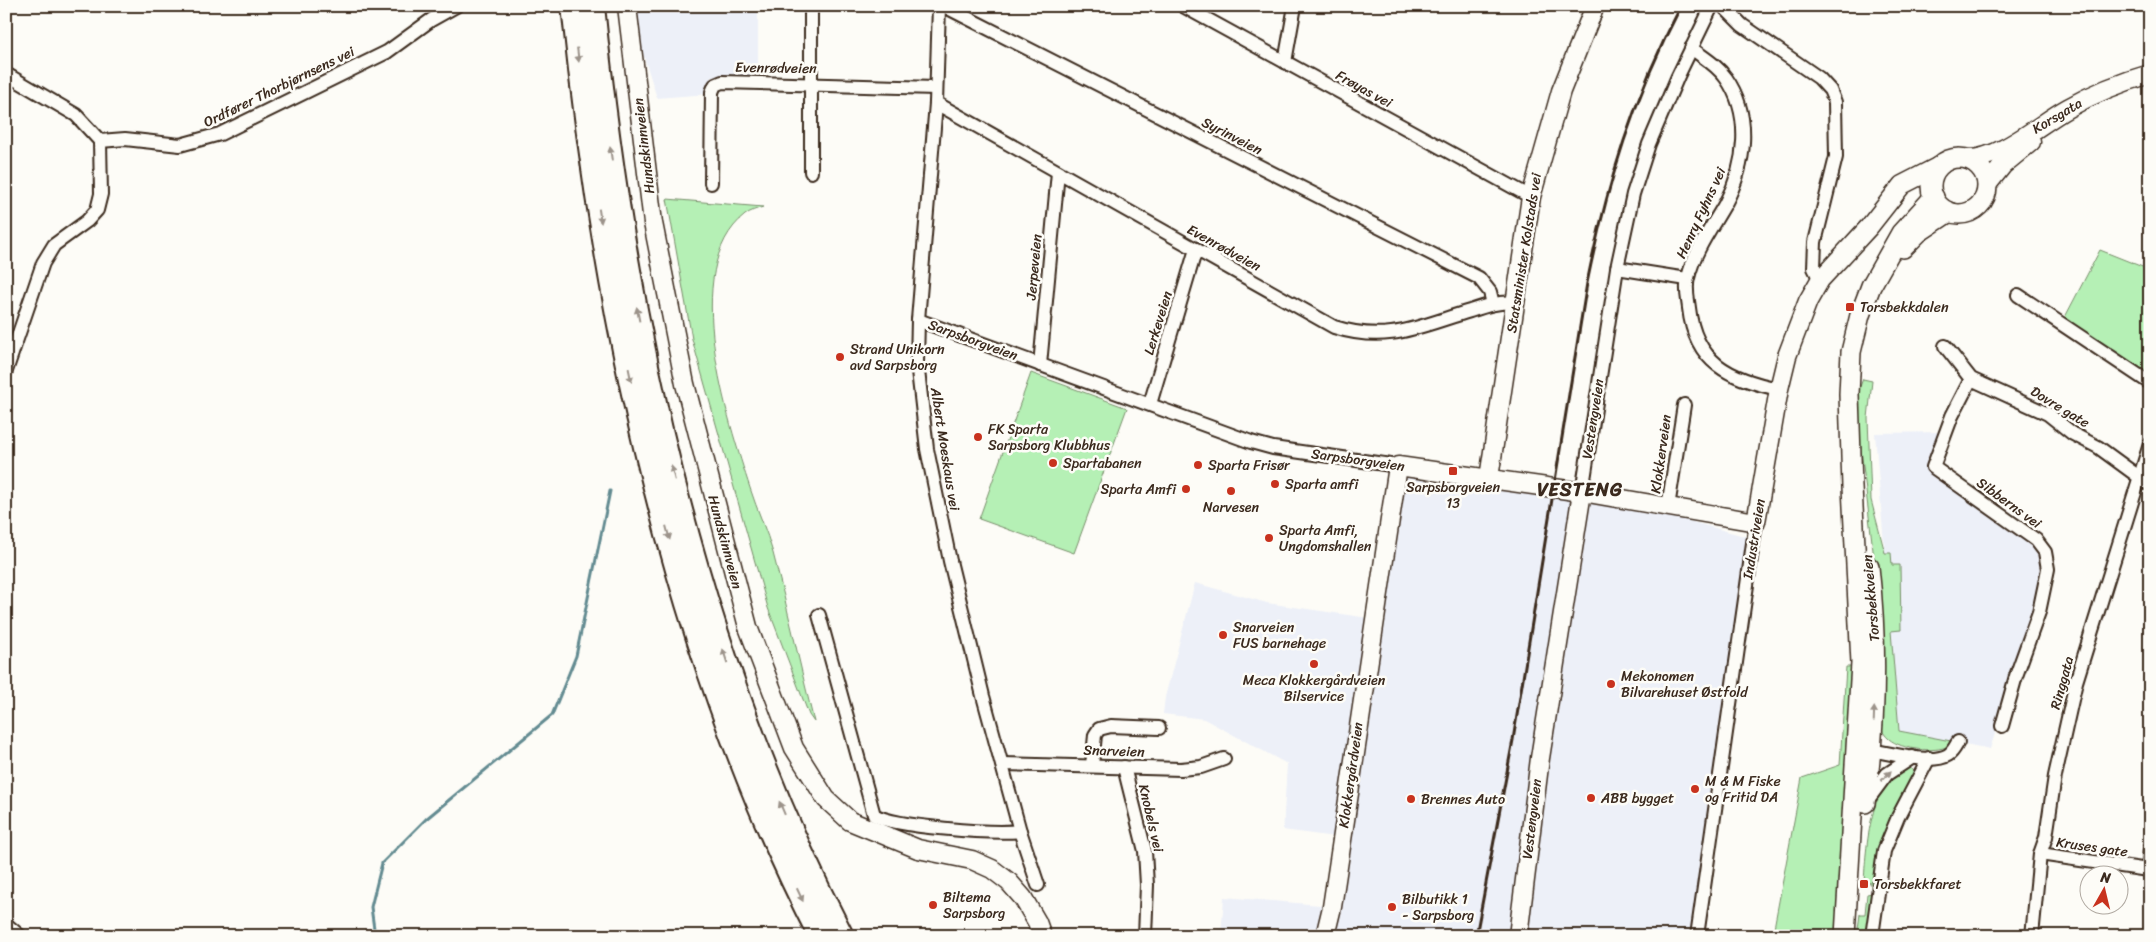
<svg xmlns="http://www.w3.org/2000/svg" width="2156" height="942" font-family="Sriracha,sans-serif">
  <rect width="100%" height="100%" fill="#fdfcf7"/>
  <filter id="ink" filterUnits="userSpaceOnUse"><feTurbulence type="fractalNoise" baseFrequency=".02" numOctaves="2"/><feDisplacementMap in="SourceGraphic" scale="10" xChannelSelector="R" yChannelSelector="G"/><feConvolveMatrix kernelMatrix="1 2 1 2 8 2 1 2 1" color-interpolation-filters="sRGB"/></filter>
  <g filter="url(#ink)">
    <g fill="#edf0f8">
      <path d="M 628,6 L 758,6 L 758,76 L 711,77 L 708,94 L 657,98 Z"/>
      <path d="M 1947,432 L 1933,467 L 2045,552 L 2035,610 L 1990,749 L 1899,731 L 1875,433 Z"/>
      <path d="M 1398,466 L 1582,492 L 1748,537 L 1697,936 L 1221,936 L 1224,897 L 1332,906 L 1342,838 L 1283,830 L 1287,764 L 1204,719 L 1163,714 L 1165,697 L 1195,583 L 1267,603 L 1375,619 Z"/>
    </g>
    <g fill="#b5f0b5" stroke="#788d6a">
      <path d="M 667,199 L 763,207 C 757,209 750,211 745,215 C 678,268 728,421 750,488 C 757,510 767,531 773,553 C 788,609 800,666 814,722 L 809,715 L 768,608 L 692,339 Z"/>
      <path d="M 2100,250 L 2150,270 L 2150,383 L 2064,319 Z"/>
      <path d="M 1031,373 L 1127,408 L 1074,553 L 979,519 Z"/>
      <path d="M 1863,379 L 1872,381 L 1868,418 L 1871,500 L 1885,553 L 1891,553 L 1892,565 L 1900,565 L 1901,630 L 1891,631 L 1899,731 L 1951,741 L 1949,746 C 1934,753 1902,750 1889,739 C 1885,736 1882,730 1879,726 L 1877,584 L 1857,415 L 1859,389 Z"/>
      <path d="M 1846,667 L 1857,667 L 1838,936 L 1816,936 L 1774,928 L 1802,778 L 1840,765 Z"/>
      <path d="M 1910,768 L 1913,770 L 1914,775 L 1874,889 L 1871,889 L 1871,883 L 1864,882 C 1866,851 1869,774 1910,768 Z"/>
      <path d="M 1872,893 L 1874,893 L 1868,936 L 1857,936 L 1860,914 L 1865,914 L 1867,894 Z"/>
    </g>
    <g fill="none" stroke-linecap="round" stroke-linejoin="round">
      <path stroke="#638b91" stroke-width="3" d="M 375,936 L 371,907 L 382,863 L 426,819 L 552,715 L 576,656 L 610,491"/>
      <defs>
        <g id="street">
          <path d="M 811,6 L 811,172"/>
          <path d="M 939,6 L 936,103 L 918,320 L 917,362 L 927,449 L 950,561 L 983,696 L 1020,831 L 1038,885"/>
          <path d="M 944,6 L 1479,278 L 1490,292 L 1493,304"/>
          <path d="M 1183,6 L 1531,197"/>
          <path d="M 1723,6 L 1742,25 L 1819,78 L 1830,90 L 1835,102 L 1836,157 L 1815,242 L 1814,268 L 1820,280"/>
          <path d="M 1691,48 C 1703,57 1717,65 1726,78 C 1752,115 1746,165 1725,204 C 1712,227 1694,251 1688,278 C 1685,288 1688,299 1689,308 C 1695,363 1730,379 1779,389"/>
          <path d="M 1285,62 L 1295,6"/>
          <path d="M 6,74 L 76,115 L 100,141"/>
          <path d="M 936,103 L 1334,327 C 1388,344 1419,326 1470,311 C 1485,306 1500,301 1515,303"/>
          <path d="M 100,141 L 125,139 L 180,145 L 220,134 L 387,52 L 431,20 L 456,6"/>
          <path d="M 711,183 L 712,92 L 715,85 L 722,82 L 936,88"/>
          <path d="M 1617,268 L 1687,279"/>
          <path d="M 2018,295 L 2150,383"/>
          <path d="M 918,320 L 1251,442 L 1273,448 L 1398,466"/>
          <path d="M 1945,346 L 1971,379 L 2048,414 L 2073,434 L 2098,447 L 2150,485"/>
          <path d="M 1040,365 L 1058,172"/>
          <path d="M 6,371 L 43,263 L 54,245 L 87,221 L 97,210 L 101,194 L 100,141"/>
          <path d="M 1971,379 L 1952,416 L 1933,467 L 2036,540 L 2045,552 L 2048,569 L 2039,612 L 2016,676 L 2002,726"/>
          <path d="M 1150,404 L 1196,249"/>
          <path d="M 1582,492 L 1617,268 L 1633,194 L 1649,144 L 1678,76 L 1712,6"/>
          <path d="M 1668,507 L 1684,405"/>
          <path d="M 819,615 L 874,815 C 895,827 993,834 1020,831"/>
          <path d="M 1863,749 C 1884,751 1930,766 1948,755 C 1953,752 1955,747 1958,742"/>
          <path d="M 1002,764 L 1181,769 L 1201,767 L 1224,759"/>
          <path d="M 1092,765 L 1095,735 L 1099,729 L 1111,726 L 1159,728"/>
          <path d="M 1124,767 L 1145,851 L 1147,885 L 1145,936"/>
          <path d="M 1867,801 L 1887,774 L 1913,757"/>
          <path d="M 2040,854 L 2148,870 L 2150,849"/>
          <path d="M 6,924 L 20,936"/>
          <path d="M 1697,936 L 1756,522"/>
          <path d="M 1872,936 L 1884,851 L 1898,817 L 1929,758"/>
          <path d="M 2032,936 L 2040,854 L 2046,837 L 2055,776 L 2076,682 L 2150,444"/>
        </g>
        <g id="secondary">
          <path d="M 627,6 L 653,223 L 685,384 L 748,627 L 794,748 L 826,799 L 850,821 L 918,849 L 972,860 L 992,869 L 1009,882 L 1023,898 L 1037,922 L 1042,936"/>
          <path d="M 1967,159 C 2000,160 2039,124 2068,108 C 2094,93 2122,82 2150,74"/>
          <path d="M 1987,185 L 2003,165 L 2031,142"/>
          <path d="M 1489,478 L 1531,197 L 1561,91 L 1595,6"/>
          <path d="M 1325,936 L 1332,907 L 1398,466 L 1582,492 L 1756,522 L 1779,389 L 1787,356 L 1808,301 L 1820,280 L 1869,227 L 1902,185 L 1941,165"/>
          <path d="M 1518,936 L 1540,758 L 1582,492"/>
        </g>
        <g id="primary">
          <circle cx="1959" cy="186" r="28"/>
          <path d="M 1903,248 L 1919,232 L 1949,212"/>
          <path d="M 1865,803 C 1876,724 1878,646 1869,567"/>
          <path d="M 1845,936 L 1861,663 L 1852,487 L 1849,394 L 1851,352 L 1860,315 L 1871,286 L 1901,233 L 1934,197"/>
        </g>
        <g id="highway">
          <path d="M 573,6 C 605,319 674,655 820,936"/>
          <path d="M 593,6 C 625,325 694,650 842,936"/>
        </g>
      </defs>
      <use href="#street" stroke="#3b2a1e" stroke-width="16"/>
      <use href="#secondary" stroke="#3b2a1e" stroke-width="21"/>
      <use href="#primary" stroke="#3b2a1e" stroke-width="22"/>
      <use href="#highway" stroke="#3b2a1e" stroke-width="26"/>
      <use href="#street" stroke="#fdfcf7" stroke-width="12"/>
      <use href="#secondary" stroke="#fdfcf7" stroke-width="18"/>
      <use href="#primary" stroke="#fdfcf7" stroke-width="19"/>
      <use href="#highway" stroke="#fdfcf7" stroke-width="22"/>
      <path stroke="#3b2a1e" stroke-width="3" d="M 1476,936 L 1513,740 L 1587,283 C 1607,184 1634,96 1681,6"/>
    </g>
    <defs><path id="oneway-solid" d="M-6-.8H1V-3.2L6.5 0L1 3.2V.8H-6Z" transform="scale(1.25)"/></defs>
    <g fill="#9c938a">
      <use href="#oneway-solid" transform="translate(578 55) rotate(83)"/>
      <use href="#oneway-solid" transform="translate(611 154) rotate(-98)"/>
      <use href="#oneway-solid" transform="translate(600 216) rotate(81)"/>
      <use href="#oneway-solid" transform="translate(638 314) rotate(-101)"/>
      <use href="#oneway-solid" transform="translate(630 375) rotate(78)"/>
      <use href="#oneway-solid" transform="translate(673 473) rotate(-104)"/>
      <use href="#oneway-solid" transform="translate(668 533) rotate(75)"/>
      <use href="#oneway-solid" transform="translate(725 656) rotate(-108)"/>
      <use href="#oneway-solid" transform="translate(1874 714) rotate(-88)"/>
      <use href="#oneway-solid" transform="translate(1886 776) rotate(-44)"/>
      <use href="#oneway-solid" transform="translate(782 808) rotate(-113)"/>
      <use href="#oneway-solid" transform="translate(800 895) rotate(65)"/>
    </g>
  </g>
  <g fill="#c8321e" stroke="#fdfcf7" stroke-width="2">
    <rect x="1845" y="302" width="10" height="10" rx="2.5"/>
    <circle cx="840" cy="357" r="5"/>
    <circle cx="978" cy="437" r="5"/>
    <circle cx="1053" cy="463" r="5"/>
    <circle cx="1198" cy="465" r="5"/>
    <rect x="1448" y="466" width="10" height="10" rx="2.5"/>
    <circle cx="1275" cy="484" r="5"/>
    <circle cx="1186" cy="489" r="5"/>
    <circle cx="1231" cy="491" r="5"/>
    <circle cx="1269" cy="538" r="5"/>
    <circle cx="1223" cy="635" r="5"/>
    <circle cx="1314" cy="664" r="5"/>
    <circle cx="1611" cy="684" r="5"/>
    <circle cx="1695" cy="789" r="5"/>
    <circle cx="1591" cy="798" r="5"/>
    <circle cx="1411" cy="799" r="5"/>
    <rect x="1859" y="879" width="10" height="10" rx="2.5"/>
    <circle cx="933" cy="905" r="5"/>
    <circle cx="1392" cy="907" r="5"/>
  </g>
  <g text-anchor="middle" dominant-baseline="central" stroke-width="5" stroke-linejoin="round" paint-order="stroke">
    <g font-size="14" fill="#3b2a1e" stroke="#fdfcf7">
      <text transform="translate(776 68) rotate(1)">Evenrødveien</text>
      <text transform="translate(279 87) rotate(-26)">Ordfører Thorbjørnsens vei</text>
      <text transform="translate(1364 89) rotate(29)">Frøyas vei</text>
      <text transform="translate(2057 116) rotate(-31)">Korsgata</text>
      <text transform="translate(1232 136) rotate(27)">Syrinveien</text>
      <text transform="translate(644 146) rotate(-97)">Hundskinnveien</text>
      <text transform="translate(1701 213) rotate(-65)">Henry Fyhns vei</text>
      <text transform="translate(1224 248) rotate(29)">Evenrødveien</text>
      <text transform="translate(1524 253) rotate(-81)">Statsminister Kolstads vei</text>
      <text transform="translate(1034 267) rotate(-85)">Jerpeveien</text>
      <text transform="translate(1158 323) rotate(-73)">Lerkeveien</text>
      <text transform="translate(973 340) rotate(20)">Sarpsborgveien</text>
      <text transform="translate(2060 407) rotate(31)">Dovre gate</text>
      <text transform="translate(1593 419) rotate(-81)">Vestengveien</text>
      <text transform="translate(945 449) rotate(81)">Albert Moeskaus vei</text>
      <text transform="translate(1661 454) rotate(-82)">Klokkerveien</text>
      <text transform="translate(1358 460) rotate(8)">Sarpsborgveien</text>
      <text transform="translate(2009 503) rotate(36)">Sibberns vei</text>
      <text transform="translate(1754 539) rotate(-81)">Industriveien</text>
      <text transform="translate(725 542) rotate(75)">Hundskinnveien</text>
      <text transform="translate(1871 598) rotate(-95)">Torsbekkveien</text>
      <text transform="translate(2062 683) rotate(-75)">Ringgata</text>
      <text transform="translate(1114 751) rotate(2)">Snarveien</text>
      <text transform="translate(1351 775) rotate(-82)">Klokkergårdveien</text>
      <text transform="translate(1151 818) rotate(77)">Knobels vei</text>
      <text transform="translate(1532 819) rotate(-83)">Vestengveien</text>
      <text transform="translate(2092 847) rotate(8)">Kruses gate</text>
    </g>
    <g font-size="14" fill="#3b2a1e" stroke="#fdfcf7" text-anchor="start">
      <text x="1860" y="307">Torsbekkdalen</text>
      <text x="850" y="349">Strand Unikorn<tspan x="850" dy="16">avd Sarpsborg</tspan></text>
      <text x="988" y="429">FK Sparta<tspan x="988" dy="16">Sarpsborg Klubbhus</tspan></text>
      <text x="1063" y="463">Spartabanen</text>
      <text x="1208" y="465">Sparta Frisør</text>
      <text x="1285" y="484">Sparta amfi</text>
      <text x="1453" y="487" text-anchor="middle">Sarpsborgveien<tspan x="1453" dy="16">13</tspan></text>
      <text x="1176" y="489" text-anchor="end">Sparta Amfi</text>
      <text x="1231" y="507" text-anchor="middle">Narvesen</text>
      <text x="1279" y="530">Sparta Amfi,<tspan x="1279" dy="16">Ungdomshallen</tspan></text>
      <text x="1233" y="627">Snarveien<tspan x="1233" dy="16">FUS barnehage</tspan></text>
      <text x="1621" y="676">Mekonomen<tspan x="1621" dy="16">Bilvarehuset Østfold</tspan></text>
      <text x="1314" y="680" text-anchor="middle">Meca Klokkergårdveien<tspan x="1314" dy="16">Bilservice</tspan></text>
      <text x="1705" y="781">M &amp; M Fiske<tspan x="1705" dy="16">og Fritid DA</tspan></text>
      <text x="1601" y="798">ABB bygget</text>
      <text x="1421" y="799">Brennes Auto</text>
      <text x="1874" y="884">Torsbekkfaret</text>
      <text x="943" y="897">Biltema<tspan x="943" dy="16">Sarpsborg</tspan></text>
      <text x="1402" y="899">Bilbutikk 1<tspan x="1402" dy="16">- Sarpsborg</tspan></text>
    </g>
    <g font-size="19" font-weight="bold" letter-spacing="1" fill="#3b2a1e" stroke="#fdfcf7">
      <text x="1580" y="489">VESTENG</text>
    </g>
  </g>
  <rect width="2156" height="942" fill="none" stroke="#fdfcf7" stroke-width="25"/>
  <rect x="12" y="12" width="2131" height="917" fill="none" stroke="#3b2a1e" stroke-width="2" filter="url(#ink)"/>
  <g transform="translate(2104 890) rotate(8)"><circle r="24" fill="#fdfcf7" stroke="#afa8a0"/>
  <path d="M0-4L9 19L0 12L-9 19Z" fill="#c8321e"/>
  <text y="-8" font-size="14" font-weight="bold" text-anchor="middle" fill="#3b2a1e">N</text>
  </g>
</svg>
